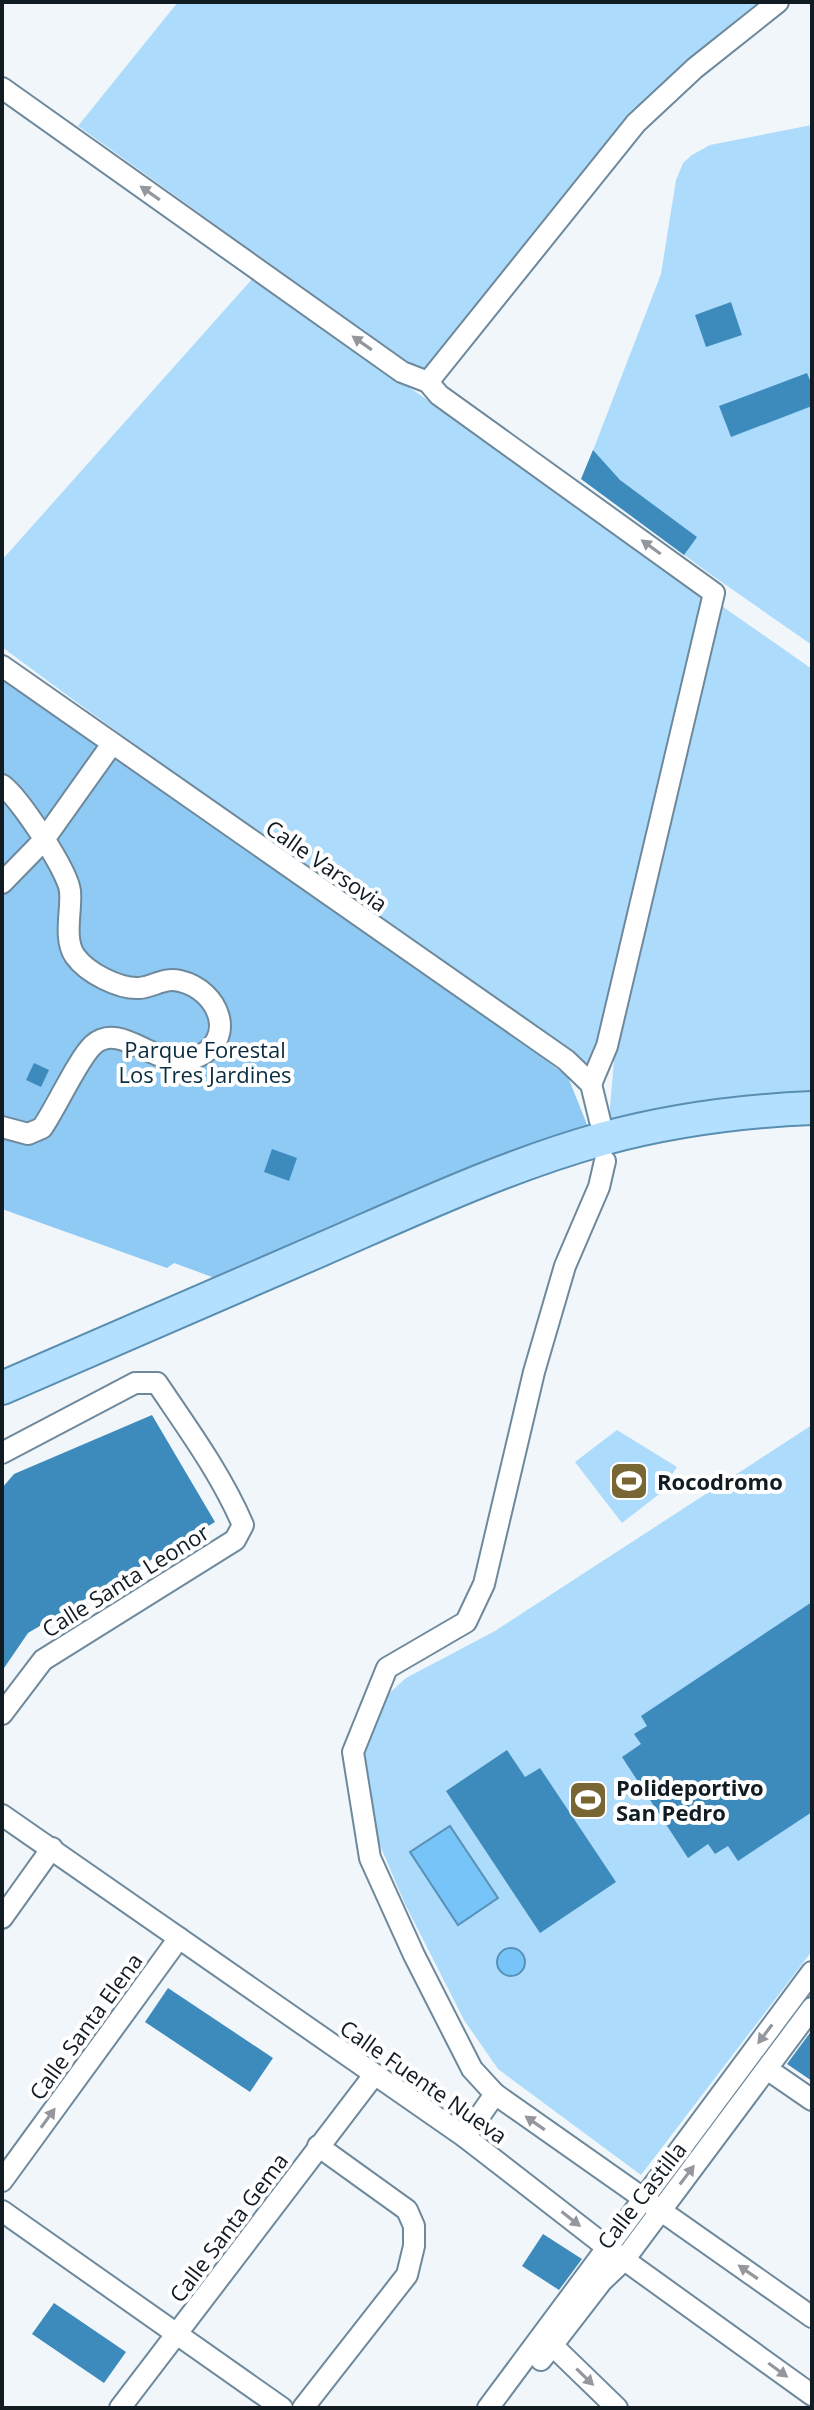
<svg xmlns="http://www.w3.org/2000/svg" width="814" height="2410" font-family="'Open Sans',sans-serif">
  <rect width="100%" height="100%" fill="#f0f6fa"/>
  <g fill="#addbfb">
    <path d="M 178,2 L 765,2 L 628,116 L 431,369 L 413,366 L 78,126 Z"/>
    <path d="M 812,125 L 812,645 L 710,574 L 582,479 L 661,274 L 676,180 L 683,163 L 692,155 L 710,145 Z"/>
    <path d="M 253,278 L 812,669 L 812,1097 L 717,1100 L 609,1119 L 614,1061 L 583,1065 C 391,923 193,790 2,647 L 2,560 Z"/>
    <path d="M 812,1425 L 812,1951 L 641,2175 L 498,2069 L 464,2020 L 405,1904 L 373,1829 L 359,1754 L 384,1698 L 406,1678 L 495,1631 Z"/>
    <path d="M 617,1430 L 677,1467 L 658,1495 L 622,1523 L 575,1462 Z"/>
  </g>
  <path fill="#8ecaf3" d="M 2,680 L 348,911 L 568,1077 L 590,1132 L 223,1281 L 174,1263 L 167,1268 L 2,1209 Z"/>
  <g fill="#77c4f8" stroke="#5891b8" stroke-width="2">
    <path d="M 450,1826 L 498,1898 L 458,1925 L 410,1852 Z"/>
    <circle cx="511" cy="1962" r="14"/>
  </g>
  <g fill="#3d8bbc">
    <path d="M 731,302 L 742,335 L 706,347 L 695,315 Z"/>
    <path d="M 807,373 L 812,385 L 812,406 L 731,437 L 719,406 Z"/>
    <path d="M 593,450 L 620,480 L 697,537 L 684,555 L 581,479 Z"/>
    <path d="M 34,1063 L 49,1070 L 41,1087 L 26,1080 Z"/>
    <path d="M 272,1149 L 297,1158 L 289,1181 L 264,1172 Z"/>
    <path d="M 152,1415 L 215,1522 L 28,1633 L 2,1671 L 2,1488 L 14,1474 Z"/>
    <path d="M 812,1602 L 812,1812 L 738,1861 L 728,1846 L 715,1854 L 708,1844 L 688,1858 L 622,1757 L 641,1744 L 634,1734 L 647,1726 L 641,1716 Z"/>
    <path d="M 507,1750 L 525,1777 L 540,1768 L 616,1882 L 540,1933 L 446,1791 Z"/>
    <path d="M 168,1988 L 273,2058 L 250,2092 L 145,2022 Z"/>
    <path d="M 812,2030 L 812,2081 L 787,2064 Z"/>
    <path d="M 543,2234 L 582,2259 L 559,2290 L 522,2266 Z"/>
    <path d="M 54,2303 L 126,2352 L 104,2383 L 32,2334 Z"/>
  </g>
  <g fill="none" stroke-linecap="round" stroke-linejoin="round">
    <defs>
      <g id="minor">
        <path d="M 2,88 L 402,372 L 428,382 L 439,395 L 714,593 L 607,1046 L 591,1084"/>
        <path d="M 428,382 L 636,123 L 695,68 L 778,2"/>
        <path d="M 2,666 L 566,1060 L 591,1084 L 600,1121"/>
        <path d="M 2,785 C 19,797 68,871 70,891 C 72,910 63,939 75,956 C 87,973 119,989 139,988 C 154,987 163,977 180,981 C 219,990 239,1040 195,1058 C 159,1073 122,1019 93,1045 C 78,1059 56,1108 42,1128 L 28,1134 L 2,1127"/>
        <path d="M 2,883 L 43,841 L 112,744"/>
        <path d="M 605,1161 L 599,1187 L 565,1266 L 534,1372 L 484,1584 L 466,1622 L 387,1668 L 353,1752 L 370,1858 L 414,1955 L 472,2069 L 495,2094 L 812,2317"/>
        <path d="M 2,1453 L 135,1383 L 157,1383 C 188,1429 221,1474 243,1525 L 235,1540 L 43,1660 L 2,1714"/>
        <path d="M 2,1815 L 465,2137 L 608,2248 L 812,2395"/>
        <path d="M 2,1918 L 52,1848"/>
        <path d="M 767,2069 L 812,2100"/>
        <path d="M 465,2137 L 495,2094"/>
        <path d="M 2,2181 L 179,1938"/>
        <path d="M 2,2211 L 282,2408"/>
        <path d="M 553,2346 L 617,2408"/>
        <path d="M 541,2360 L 602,2281 L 624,2260 L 812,2008"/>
        <path d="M 120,2408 L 374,2075"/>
        <path d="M 303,2408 L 407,2275 L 414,2246 L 414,2226 L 407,2210 L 318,2146"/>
        <path d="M 488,2408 L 812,1972"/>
      </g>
      <path id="primary" d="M 2,1388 C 108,1342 214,1296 320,1250 C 412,1210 505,1166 602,1139 C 671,1120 741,1111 812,1108"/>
    </defs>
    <use href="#minor" stroke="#6e899c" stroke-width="24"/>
    <use href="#primary" stroke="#5a8eb1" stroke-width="36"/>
    <use href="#minor" stroke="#fff" stroke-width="20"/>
    <use href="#primary" stroke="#b3e0fe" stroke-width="32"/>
  </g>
  <defs><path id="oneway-solid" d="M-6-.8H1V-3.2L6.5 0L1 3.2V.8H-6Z" transform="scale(2)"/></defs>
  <g fill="#94989c">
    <use href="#oneway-solid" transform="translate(150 193) rotate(-145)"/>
    <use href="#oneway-solid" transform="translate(362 343) rotate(-145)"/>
    <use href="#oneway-solid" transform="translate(651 547) rotate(-144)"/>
    <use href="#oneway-solid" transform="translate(765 2034) rotate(127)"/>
    <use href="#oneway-solid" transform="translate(48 2118) rotate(-54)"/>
    <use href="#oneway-solid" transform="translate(535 2123) rotate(-145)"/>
    <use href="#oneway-solid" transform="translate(687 2175) rotate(-53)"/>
    <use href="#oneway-solid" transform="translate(571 2219) rotate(38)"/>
    <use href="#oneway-solid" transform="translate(748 2272) rotate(-145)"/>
    <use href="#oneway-solid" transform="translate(778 2370) rotate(36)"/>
    <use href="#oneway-solid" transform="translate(585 2377) rotate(44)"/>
  </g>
  <defs>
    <symbol id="stadium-square" viewBox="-11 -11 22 22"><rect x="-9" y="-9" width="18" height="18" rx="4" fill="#786634" stroke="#fff"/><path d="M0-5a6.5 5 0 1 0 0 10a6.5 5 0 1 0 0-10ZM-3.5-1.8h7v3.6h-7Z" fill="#fff"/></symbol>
  </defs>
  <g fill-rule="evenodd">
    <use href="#stadium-square" x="607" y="1459" width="44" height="44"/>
    <use href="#stadium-square" x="566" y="1778" width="44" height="44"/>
  </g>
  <g text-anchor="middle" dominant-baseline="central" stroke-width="8" stroke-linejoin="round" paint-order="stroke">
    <g font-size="22" fill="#111b22" stroke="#fff">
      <text transform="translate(327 865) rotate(35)">Calle Varsovia</text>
      <text transform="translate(125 1580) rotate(-32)">Calle Santa Leonor</text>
      <text transform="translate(85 2026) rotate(-54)">Calle Santa Elena</text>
      <text transform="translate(424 2081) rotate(35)">Calle Fuente Nueva</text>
      <text transform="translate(641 2195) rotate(-52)">Calle Castilla</text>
      <text transform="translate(228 2227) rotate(-53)">Calle Santa Gema</text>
    </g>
    <g font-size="22" fill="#092c41" stroke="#fff">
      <text x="205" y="1049">Parque Forestal<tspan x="205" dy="25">Los Tres Jardines</tspan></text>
    </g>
    <g font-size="22" font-weight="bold" fill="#111b22" stroke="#fff" text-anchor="start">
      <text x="657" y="1481">Rocodromo</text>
      <text x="616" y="1787">Polideportivo<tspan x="616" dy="25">San Pedro</tspan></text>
    </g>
  </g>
  <rect width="814" height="2410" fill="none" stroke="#111b22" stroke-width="8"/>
</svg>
